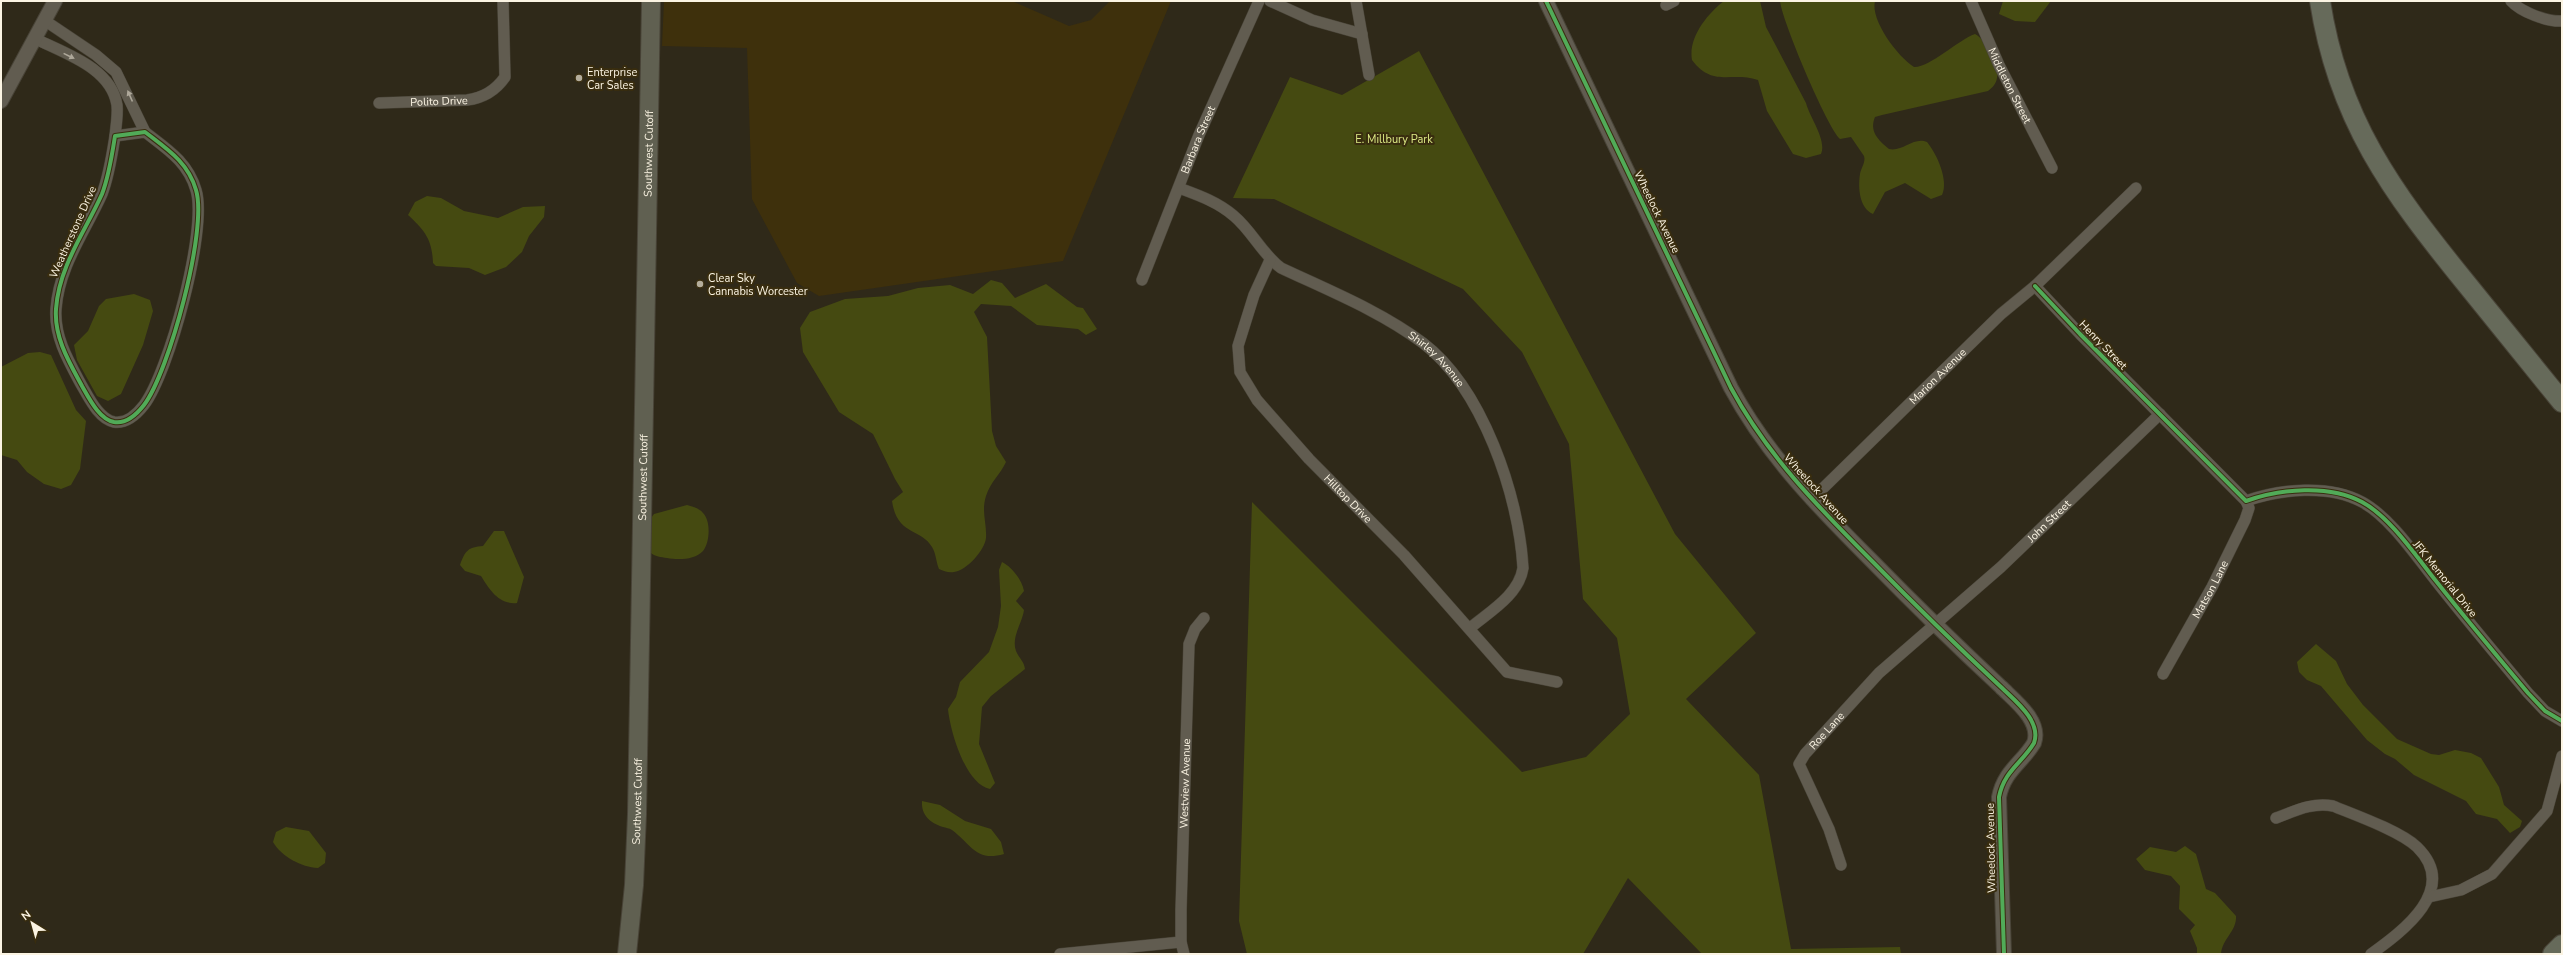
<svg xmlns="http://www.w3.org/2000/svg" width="2563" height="955" font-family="'Nunito Sans',sans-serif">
  <rect width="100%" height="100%" fill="#2f2919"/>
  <path fill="#3e300c" d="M 664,1 L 1012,1 L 1069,26 L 1091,20 L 1110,1 L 1171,1 L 1063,261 L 819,296 L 797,283 L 752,199 L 747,48 L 662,46 Z"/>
  <g fill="#454a11">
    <path d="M 1724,1 L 1760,1 L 1766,27 L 1806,103 C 1810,118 1827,140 1821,154 L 1806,158 L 1793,154 L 1767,111 L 1758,80 C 1731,71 1713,88 1692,60 C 1688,38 1707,14 1724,1 Z"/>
    <path d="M 1780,1 L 1875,1 C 1870,20 1898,57 1914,67 C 1929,68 1958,40 1975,34 C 1986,40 2001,65 1997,78 C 1996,84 1992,88 1988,91 L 1882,115 L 1875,117 C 1869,131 1878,140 1889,149 C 1903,152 1914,136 1927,142 C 1937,154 1949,181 1942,195 L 1931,199 L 1905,183 L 1885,192 L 1873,214 C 1859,208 1858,187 1860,174 C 1861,168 1866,162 1864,156 L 1851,137 L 1840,139 C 1827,127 1782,21 1780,1 Z"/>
    <path d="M 2003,1 L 2051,1 L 2035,22 L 2015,21 L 1999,14 Z"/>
    <path d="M 1419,51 L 1675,534 L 1756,633 L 1686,699 L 1759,775 L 1791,949 L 1900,947 L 1901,954 L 1702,954 L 1628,878 L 1583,954 L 1247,954 L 1239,921 L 1252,502 L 1522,772 L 1586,757 L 1630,714 L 1617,638 L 1583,599 L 1569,444 L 1522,352 L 1463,289 L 1274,199 L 1233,198 L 1290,77 L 1342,95 Z"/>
    <path d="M 427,196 L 441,198 L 464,211 L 498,218 L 523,207 L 545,206 L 544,217 L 529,236 L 522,252 L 506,267 L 485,275 L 469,268 L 436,266 L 433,263 C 432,239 425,231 408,215 L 415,202 Z"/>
    <path d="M 991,280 L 1002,283 L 1015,298 L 1046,284 L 1077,307 L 1083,308 L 1097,329 L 1086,335 L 1078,329 L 1037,325 L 1011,306 L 981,304 L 974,312 L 987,337 L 992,431 L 996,446 L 1006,462 C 1000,475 991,481 986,496 C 981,512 987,523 986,538 C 985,550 966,571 954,572 C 948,573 944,571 939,569 C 936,562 936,553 932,547 C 921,528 897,536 892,501 L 903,492 L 895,479 L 873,434 L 839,412 L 803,352 L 800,328 L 810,312 L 845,299 L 888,296 L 918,288 L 950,285 L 973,294 Z"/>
    <path d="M 134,294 L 150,300 L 153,311 L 143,345 L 121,394 L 108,401 L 97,396 L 77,360 L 74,345 L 88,331 L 99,306 L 106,299 Z"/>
    <path d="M 40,352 L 51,355 L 76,410 L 86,421 L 80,469 L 71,485 L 61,489 L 44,484 L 27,472 L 17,460 L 1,455 L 1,367 L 28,353 Z"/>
    <path d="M 687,505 C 693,507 699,508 703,513 C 711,521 710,542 703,551 C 695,560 678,560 667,558 C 661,557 655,557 650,552 L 651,518 L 654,514 Z"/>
    <path d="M 494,531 L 504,531 L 524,577 L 517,603 C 499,605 489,589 481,576 L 465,571 L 460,565 C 465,551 468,547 483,546 Z"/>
    <path d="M 1002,562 C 1012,567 1022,580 1024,591 L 1016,601 L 1024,610 C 1022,624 1011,637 1016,651 C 1019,658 1024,661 1025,669 L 991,696 L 982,707 L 979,744 L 995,783 L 990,789 C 965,784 950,730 948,709 L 956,697 L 960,682 L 989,652 L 998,627 L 1001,606 L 999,570 Z"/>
    <path d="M 2316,644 L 2336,661 L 2347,684 L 2363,705 L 2397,739 L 2431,754 L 2439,755 L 2455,750 L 2471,753 L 2481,758 L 2499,787 L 2504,805 L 2522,821 L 2520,827 L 2510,833 L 2497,819 L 2476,814 L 2466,801 L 2414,775 L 2395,759 L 2385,754 L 2367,740 L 2321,686 L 2307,680 L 2299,672 L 2297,662 Z"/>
    <path d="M 922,801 L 940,805 L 965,821 L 991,829 L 1001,842 L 1004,854 C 976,862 972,845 952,830 C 949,828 946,828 943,827 C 930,823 921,815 922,801 Z"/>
    <path d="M 286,827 L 309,831 L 326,853 L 325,863 L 318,868 C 301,867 282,857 273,842 L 276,832 Z"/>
    <path d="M 2185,846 L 2196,854 L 2206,889 L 2215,893 L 2236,916 C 2237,931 2222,939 2221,954 L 2197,954 L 2197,948 L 2190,931 L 2195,925 L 2179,909 L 2180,886 L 2171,876 L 2145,870 L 2136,859 L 2150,847 L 2176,852 Z"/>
  </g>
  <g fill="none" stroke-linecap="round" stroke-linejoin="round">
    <defs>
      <g id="minor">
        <path d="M 1270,1 L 1312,20 L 1362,34"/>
        <path d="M 1356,1 L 1369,75"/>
        <path id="s1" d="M 1971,1 L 1999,65 L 2052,168"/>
        <path d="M 2511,1 C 2521,12 2547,22 2562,21"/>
        <path d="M 1666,5 L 1674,1"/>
        <path d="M 44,20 L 96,55 L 116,72 L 145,132"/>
        <path d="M 34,38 C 63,53 111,67 117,105 C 118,115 116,126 115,136"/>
        <path id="s2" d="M 379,103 L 467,100 C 483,98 496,90 505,77 L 503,1"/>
        <path d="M 145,132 C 167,149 188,162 196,190 C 208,229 169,372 144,405 C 137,414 126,424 114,422 C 99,419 89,398 82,386 C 69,362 54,337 56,309 C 59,266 85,232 102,194 C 109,176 112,155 115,136 Z"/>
        <path id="s3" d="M 1179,188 C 1198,195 1218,202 1234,216 C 1252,231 1262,254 1281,268 C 1330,291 1380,311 1423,343 C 1482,388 1519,495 1523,568 C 1519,595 1489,612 1470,628"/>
        <path id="s4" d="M 1270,260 L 1254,295 L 1238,346 L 1240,372 L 1257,400 L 1309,459 L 1404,555 L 1507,672 L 1557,682"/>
        <path id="s5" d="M 1142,280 L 1199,135 L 1259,1"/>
        <path d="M 2035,286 L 2080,334 L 2246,501 C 2280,489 2329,484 2362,502 C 2390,517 2416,556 2436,581 C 2466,619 2497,656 2528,693 L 2545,711 L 2562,721"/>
        <path id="s6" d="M 1811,500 L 2001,314 L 2035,286 L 2136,188"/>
        <path id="s7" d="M 2163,674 L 2212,587 L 2245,520 L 2249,508 L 2246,501"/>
        <path d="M 2276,818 C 2295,811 2312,802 2333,806 C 2355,815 2400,831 2417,847 C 2460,889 2403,931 2371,954"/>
        <path id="s8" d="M 1841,865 L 1829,829 L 1799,764 L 1805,754 L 1879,673 L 2001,567 L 2160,414"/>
        <path d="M 2429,897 L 2461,890 L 2492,874 L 2547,811 L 2562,756"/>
        <path d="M 1060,954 L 1181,942"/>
        <path id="s9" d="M 1184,954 L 1181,942 L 1181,910 L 1189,644 L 1195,629 L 1204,618"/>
      </g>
      <g id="tertiary">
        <path d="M 1546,1 L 1731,388 C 1767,455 1818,507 1872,561 C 1914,604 1957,646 2001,687 C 2014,700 2042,721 2034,743 C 2022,763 2004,771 1999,797 L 2004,954"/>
        <path d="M 1,101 L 55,1"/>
      </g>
      <g id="primary">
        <path id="s10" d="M 627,954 L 634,885 L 637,814 L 651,1"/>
      </g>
      <g id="motorway">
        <path d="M 2320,1 C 2338,119 2392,192 2465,282 C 2497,322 2530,362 2562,402"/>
        <path d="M 2553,954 L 2562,945"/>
      </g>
    </defs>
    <use href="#minor" stroke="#484337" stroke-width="12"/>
    <use href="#tertiary" stroke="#484337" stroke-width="16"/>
    <use href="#primary" stroke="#484337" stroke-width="20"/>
    <use href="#motorway" stroke="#484337" stroke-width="22"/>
    <use href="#minor" stroke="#615c50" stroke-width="11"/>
    <use href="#tertiary" stroke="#615c50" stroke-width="14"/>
    <use href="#primary" stroke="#606051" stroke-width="18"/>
    <use href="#motorway" stroke="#666a5a" stroke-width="20"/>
    <defs>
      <g id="cycleway">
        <path d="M 1546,1 L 1731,388 C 1767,455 1818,507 1872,561 C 1914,604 1957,646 2001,687 C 2014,700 2042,721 2034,743 C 2022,763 2004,771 1999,797 L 2004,954"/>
        <path d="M 145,132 C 167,149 188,162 196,190 C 208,229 169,372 144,405 C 137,414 126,424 114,422 C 99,419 89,398 82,386 C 69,362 54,337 56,309 C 59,266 85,232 102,194 C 109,176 112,155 115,136 Z"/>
        <path d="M 2035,286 L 2080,334 L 2246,501 C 2280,489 2329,484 2362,502 C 2390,517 2416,556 2436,581 C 2466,619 2497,656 2528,693 L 2545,711 L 2562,721"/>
      </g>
    </defs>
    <use href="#cycleway" stroke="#392d0f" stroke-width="6"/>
    <use href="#cycleway" stroke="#51ab58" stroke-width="4"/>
  </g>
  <defs><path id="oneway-solid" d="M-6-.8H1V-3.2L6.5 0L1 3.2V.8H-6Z"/></defs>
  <g fill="#aea89a">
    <use href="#oneway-solid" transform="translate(69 56) rotate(26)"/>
    <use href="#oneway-solid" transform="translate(130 96) rotate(-114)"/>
  </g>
  <g fill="#b4ad9c" stroke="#392d0f" stroke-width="1.5">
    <circle cx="579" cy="78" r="4"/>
    <circle cx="700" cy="284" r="4"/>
  </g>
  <g text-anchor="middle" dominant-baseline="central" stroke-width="4" stroke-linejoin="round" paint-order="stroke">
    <g font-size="11" fill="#fbf4e3" stroke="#392d0f" text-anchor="start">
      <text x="587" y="72">Enterprise<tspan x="587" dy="13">Car Sales</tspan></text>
      <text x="708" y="278">Clear Sky<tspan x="708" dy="13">Cannabis Worcester</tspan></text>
    </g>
    <g font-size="11" fill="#fbf4e3" stroke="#392d0f">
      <text stroke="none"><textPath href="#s1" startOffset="93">Middleton Street</textPath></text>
      <text stroke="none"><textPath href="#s2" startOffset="60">Polito Drive</textPath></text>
      <text stroke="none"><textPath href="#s5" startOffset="151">Barbara Street</textPath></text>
      <text stroke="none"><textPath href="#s10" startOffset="801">Southwest Cutoff</textPath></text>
      <text transform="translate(1657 212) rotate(64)">Wheelock Avenue</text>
      <text transform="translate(73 232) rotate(-66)">Weatherstone Drive</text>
      <text transform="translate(2103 345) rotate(46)">Henry Street</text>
      <text stroke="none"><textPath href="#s3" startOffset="314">Shirley Avenue</textPath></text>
      <text stroke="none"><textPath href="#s6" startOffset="177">Marion Avenue</textPath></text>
      <text stroke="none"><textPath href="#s10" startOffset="477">Southwest Cutoff</textPath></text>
      <text transform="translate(1816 489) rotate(48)">Wheelock Avenue</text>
      <text stroke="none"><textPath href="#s4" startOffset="285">Hilltop Drive</textPath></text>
      <text stroke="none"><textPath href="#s8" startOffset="459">John Street</textPath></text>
      <text transform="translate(2445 579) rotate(51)">JFK Memorial Drive</text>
      <text stroke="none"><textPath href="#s7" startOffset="97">Matson Lane</textPath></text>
      <text stroke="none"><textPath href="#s8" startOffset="153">Roe Lane</textPath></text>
      <text stroke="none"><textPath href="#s9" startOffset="171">Westview Avenue</textPath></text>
      <text stroke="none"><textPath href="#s10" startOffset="153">Southwest Cutoff</textPath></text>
      <text transform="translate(1991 848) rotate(-91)">Wheelock Avenue</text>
    </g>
    <g font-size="11" fill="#dce985" stroke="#392d0f">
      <text x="1394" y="139">E. Millbury Park</text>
    </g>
  </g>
  <rect width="2563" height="955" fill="none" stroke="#fbf4e3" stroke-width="4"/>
  <g transform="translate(32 923) rotate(323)" stroke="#392d0f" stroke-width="3" paint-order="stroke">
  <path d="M0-3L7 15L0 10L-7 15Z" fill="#fbf4e3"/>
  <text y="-6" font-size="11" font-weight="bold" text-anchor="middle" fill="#fbf4e3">N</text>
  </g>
</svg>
